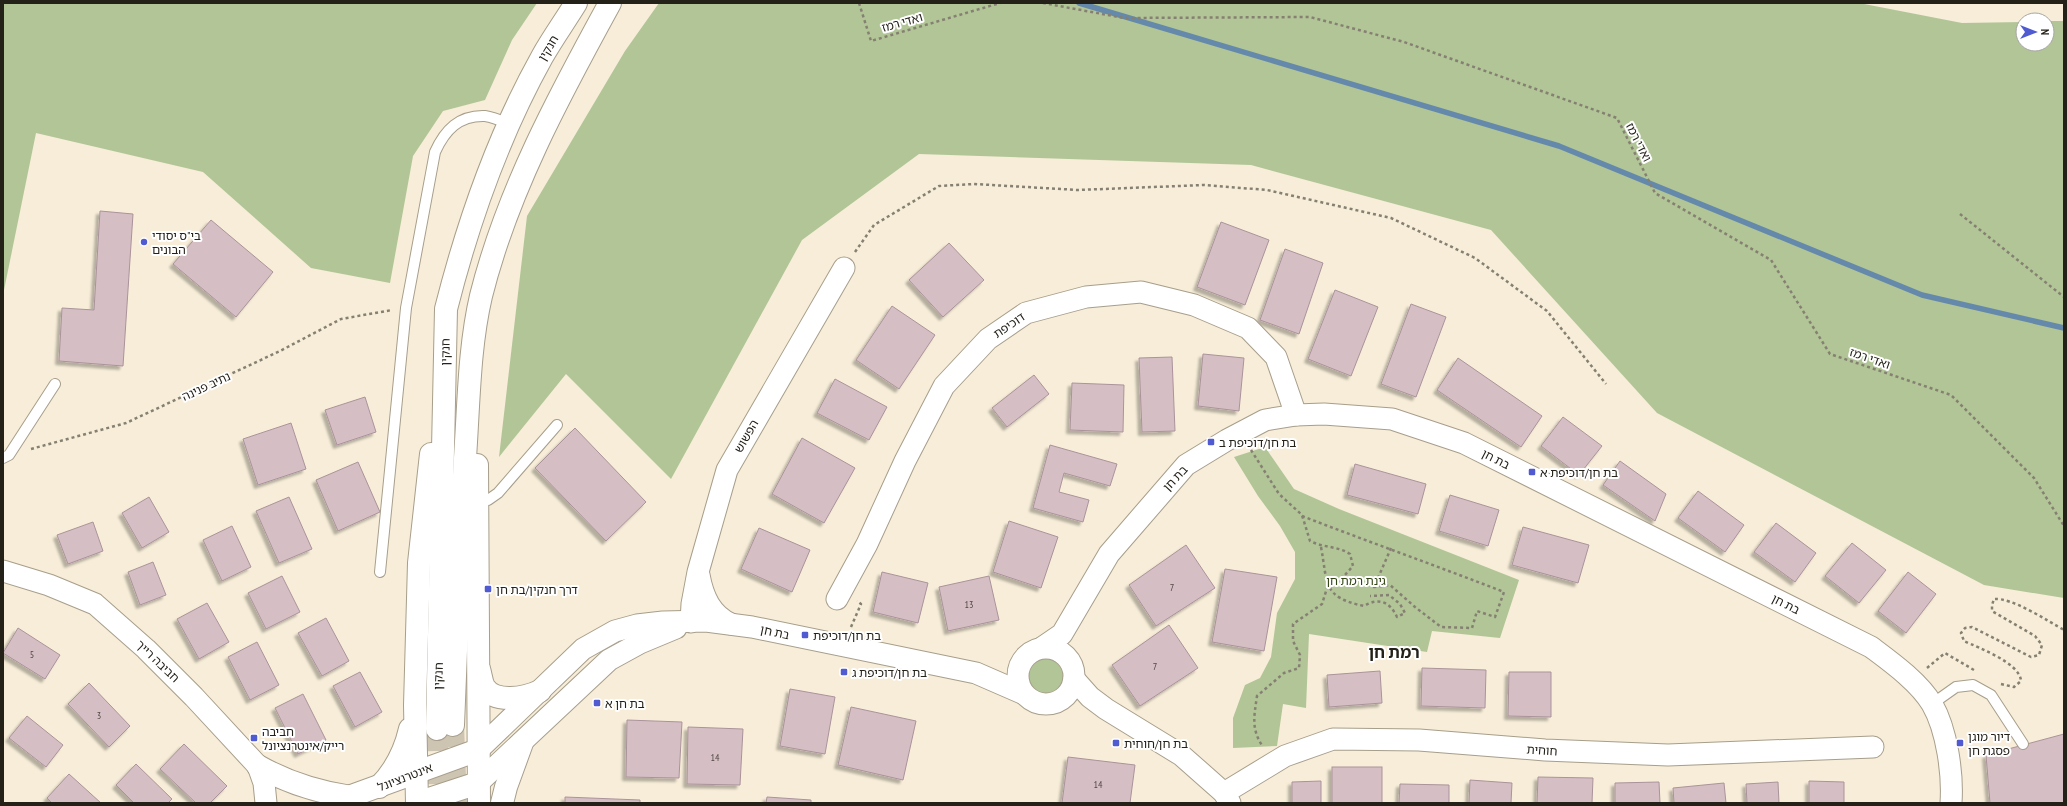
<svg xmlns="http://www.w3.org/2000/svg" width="2067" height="806" font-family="'PT Sans Narrow','Noto Sans Hebrew',sans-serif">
  <defs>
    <filter id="shadow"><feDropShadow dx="-3.5" dy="3.5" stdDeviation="1" flood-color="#0004"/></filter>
  </defs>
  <rect width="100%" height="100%" fill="#f7edd8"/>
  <g fill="#b1c597">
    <path d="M 3,3 L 537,3 L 512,40 L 485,100 L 443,111 L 413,156 L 390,283 L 311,268 L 203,172 L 36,133 L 3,295 Z"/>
    <path d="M 659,3 L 1859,3 L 1962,23 L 2023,22 L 2023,44 L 2047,44 L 2047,21 L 2064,21 L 2064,598 L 1984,585 L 1657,413 L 1491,230 L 1251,165 L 919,154 L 802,240 L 671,479 L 566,374 L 499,457 L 527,216 L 625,51 Z"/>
    <path d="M 1265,447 L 1294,489 L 1339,509 L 1519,580 L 1500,638 L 1432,631 L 1427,652 L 1309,634 L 1306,708 L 1283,704 L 1277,746 L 1233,748 L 1233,718 L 1245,685 L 1260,678 L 1271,657 L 1277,613 L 1295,579 L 1295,552 L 1280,526 L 1258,496 L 1234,457 Z"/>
    <circle cx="1047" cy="677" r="19"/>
  </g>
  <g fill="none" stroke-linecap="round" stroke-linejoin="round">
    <path stroke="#6589ab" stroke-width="5.5" d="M 1079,3 L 1559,146 L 1922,295 L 2064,328"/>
  </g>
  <g fill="#d6bec5" stroke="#aa939a" filter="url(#shadow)">
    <path d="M 100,211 L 133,214 L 123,366 L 59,361 L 62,308 L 94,310 Z"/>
    <path d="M 211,220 L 273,272 L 236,317 L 173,264 Z"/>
    <path d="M 1221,222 L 1269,240 L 1245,305 L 1197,287 Z"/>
    <path d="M 949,243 L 984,280 L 943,317 L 909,280 Z"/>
    <path d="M 1285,249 L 1323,263 L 1299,334 L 1260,320 Z"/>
    <path d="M 1335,290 L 1378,307 L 1351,376 L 1308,359 Z"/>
    <path d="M 1411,304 L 1446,317 L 1416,397 L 1381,384 Z"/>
    <path d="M 892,306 L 935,335 L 899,389 L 856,360 Z"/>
    <path d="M 1203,354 L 1244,358 L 1239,411 L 1198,406 Z"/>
    <path d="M 1172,357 L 1175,431 L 1142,432 L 1139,358 Z"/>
    <path d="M 1458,358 L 1542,416 L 1521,447 L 1437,390 Z"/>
    <path d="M 1034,375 L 1049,394 L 1007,427 L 992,408 Z"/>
    <path d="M 835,379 L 887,407 L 869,440 L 817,413 Z"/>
    <path d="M 1072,383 L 1124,385 L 1123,432 L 1070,430 Z"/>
    <path d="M 365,397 L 376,432 L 337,445 L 325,410 Z"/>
    <path d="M 1563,417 L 1602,446 L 1579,475 L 1541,446 Z"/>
    <path d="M 291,423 L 306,469 L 258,485 L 243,439 Z"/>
    <path d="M 575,428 L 646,502 L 606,541 L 535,468 Z"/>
    <path d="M 802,438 L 855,468 L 824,523 L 772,494 Z"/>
    <path d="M 1050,445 L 1117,464 L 1110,486 L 1064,473 L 1059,492 L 1089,500 L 1083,522 L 1033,508 Z"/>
    <path d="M 1620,461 L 1666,494 L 1655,521 L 1603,485 Z"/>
    <path d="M 358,462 L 380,512 L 338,531 L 316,480 Z"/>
    <path d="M 1355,464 L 1426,484 L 1418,514 L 1347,495 Z"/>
    <path d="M 1698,491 L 1744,525 L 1725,552 L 1678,518 Z"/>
    <path d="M 1450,495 L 1499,510 L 1488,546 L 1439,531 Z"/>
    <path d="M 149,497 L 169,532 L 142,548 L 122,513 Z"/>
    <path d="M 289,497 L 312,549 L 279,563 L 256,511 Z"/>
    <path d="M 1009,521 L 1058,537 L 1041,588 L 993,572 Z"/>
    <path d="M 93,522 L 103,551 L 68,564 L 57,535 Z"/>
    <path d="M 1776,523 L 1816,553 L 1795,582 L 1754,552 Z"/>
    <path d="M 232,526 L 251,567 L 222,581 L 203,540 Z"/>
    <path d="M 1523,527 L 1589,545 L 1578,583 L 1512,565 Z"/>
    <path d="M 759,528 L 810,550 L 792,592 L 741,569 Z"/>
    <path d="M 1852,543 L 1886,570 L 1859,603 L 1825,576 Z"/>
    <path d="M 1186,545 L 1215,588 L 1156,626 L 1129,585 Z"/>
    <path d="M 153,562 L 166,595 L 140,605 L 128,572 Z"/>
    <path d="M 1225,569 L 1277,577 L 1264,651 L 1212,642 Z"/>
    <path d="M 882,572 L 928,583 L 918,623 L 873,612 Z"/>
    <path d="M 1908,572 L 1936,594 L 1906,633 L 1878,611 Z"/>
    <path d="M 282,576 L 300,612 L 266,629 L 248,593 Z"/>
    <path d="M 989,576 L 999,620 L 948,631 L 939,587 Z"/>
    <path d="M 207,603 L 229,642 L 199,659 L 177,619 Z"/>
    <path d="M 326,618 L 349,661 L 322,676 L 298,633 Z"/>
    <path d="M 1169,625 L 1198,668 L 1140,706 L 1112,665 Z"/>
    <path d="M 18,628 L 60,655 L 45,679 L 3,653 Z"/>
    <path d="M 257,642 L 279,685 L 250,700 L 228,657 Z"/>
    <path d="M 1422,668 L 1486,670 L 1485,708 L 1421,706 Z"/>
    <path d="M 1380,671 L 1382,703 L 1329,707 L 1327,675 Z"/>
    <path d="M 360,672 L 382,712 L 355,727 L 333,686 Z"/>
    <path d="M 1509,672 L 1551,672 L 1551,717 L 1508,716 Z"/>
    <path d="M 89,683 L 130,726 L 109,747 L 68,704 Z"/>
    <path d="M 790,689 L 835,697 L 825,754 L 780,746 Z"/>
    <path d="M 303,694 L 326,740 L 298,754 L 275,708 Z"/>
    <path d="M 851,707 L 916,721 L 903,780 L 838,765 Z"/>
    <path d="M 27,716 L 63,745 L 46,767 L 9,738 Z"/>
    <path d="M 627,720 L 682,722 L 679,778 L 626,777 Z"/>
    <path d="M 688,727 L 743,729 L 740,785 L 687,784 Z"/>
    <path d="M 2064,734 L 2064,803 L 1990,803 L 1986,755 Z"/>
    <path d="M 184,744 L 227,786 L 210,803 L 196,803 L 160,769 Z"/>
    <path d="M 1068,757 L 1135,765 L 1130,803 L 1062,803 Z"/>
    <path d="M 136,764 L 172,799 L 168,803 L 134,803 L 116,785 Z"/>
    <rect x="1332" y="767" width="50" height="36"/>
    <path d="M 69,774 L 101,803 L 52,803 L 47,798 Z"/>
    <path d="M 1538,777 L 1593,778 L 1592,803 L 1537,803 Z"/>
    <path d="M 1470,780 L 1512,783 L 1511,803 L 1469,803 Z"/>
    <path d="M 1321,781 L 1321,803 L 1292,803 L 1292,782 Z"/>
    <path d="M 1809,781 L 1844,782 L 1844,803 L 1809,803 Z"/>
    <path d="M 1659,782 L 1660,803 L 1615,803 L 1615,783 Z"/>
    <path d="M 1778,782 L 1779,803 L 1747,803 L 1746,784 Z"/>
    <path d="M 1724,783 L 1726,803 L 1674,803 L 1673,788 Z"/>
    <path d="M 1400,784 L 1449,785 L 1449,803 L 1399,803 Z"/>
    <path d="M 565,797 L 640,800 L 640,803 L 565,803 Z"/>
    <path d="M 767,797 L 811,800 L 811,803 L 766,803 Z"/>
  </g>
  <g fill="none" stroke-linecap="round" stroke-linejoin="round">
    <g stroke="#cdc4b2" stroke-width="22" stroke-dasharray="22 11" stroke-linecap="butt">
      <path d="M 453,725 L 456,803"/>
      <path d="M 437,729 L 438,803"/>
    </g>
    <defs>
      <g id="service">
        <path d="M 3,458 L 9,455 L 55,384"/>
        <path d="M 479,500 L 488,500 L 498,493 L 557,425"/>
        <path d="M 380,572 L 406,308 L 435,152 C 445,130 459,115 485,116 C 493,117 502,121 509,124"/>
        <path d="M 1932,704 L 1956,687 L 1973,685 L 1991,695 L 2023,744"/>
      </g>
      <g id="minor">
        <path d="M 3,571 L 49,585 L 95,604 L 146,649 L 194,697 L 258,766 L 264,783 L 266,803"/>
        <path d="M 699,575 C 703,597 711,615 731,624"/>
        <path d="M 837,599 L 867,544 L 905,461 L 944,386 L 988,339 L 1026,313 L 1086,297 L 1141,292 L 1194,305 L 1248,328 L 1276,357 L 1296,415"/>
        <path d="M 691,622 L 692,604 L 698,572 L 727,470 L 844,268"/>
        <path d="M 1043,647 L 1062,634 L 1109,554 L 1186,465 L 1227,440 L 1265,420 L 1296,415 L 1324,414 L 1392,419 L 1464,443 L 1871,647 C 1891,662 1919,682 1932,704 C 1947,730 1953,774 1951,803"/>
        <circle cx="1046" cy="676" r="28"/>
        <path d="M 1074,679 L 1090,697 L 1106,709 L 1181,755 L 1224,793 L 1230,803"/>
        <path d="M 478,750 L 583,649 L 615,631 L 637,625 L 663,622 L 706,621 L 752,627 L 976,673 L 1022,693"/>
        <path d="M 478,783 L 609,660 L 640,643 L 676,628"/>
        <path d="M 1224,793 L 1285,756 L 1333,739 L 1419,740 L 1545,750 L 1668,755 L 1873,747"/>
      </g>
      <g id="tertiary">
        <path d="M 258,766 C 288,783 317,792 351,797"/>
        <path d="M 332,803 L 478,750"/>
        <path d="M 417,803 L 478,783"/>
      </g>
      <g id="secondary">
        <path d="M 477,465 L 479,803"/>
        <path d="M 479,669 C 481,675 481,681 484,687 C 495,704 525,698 540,691"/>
        <path d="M 453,725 C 457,630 460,536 466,442 C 469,393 470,343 481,296 C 507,192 559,96 610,3"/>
        <path d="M 437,729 L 446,309 C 468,222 498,136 542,57 C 552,39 565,21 576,3"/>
        <path d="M 379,787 C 394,772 405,751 410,729"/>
        <path d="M 417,803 L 415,705 L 419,563 L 431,454"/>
        <path d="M 502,803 L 506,787 L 522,743"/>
      </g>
    </defs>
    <use href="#service" stroke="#a79e8b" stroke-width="12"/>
    <use href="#minor" stroke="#a79e8b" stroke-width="23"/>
    <use href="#tertiary" stroke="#a79e8b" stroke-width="24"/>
    <use href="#secondary" stroke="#a79e8b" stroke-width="24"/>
    <g stroke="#868072" stroke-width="2.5" stroke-dasharray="3 3" stroke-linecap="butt">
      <path d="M 859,3 L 871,41 L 1000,3"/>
      <path d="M 1043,3 L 1124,18 L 1310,17 L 1404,42 L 1617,118 L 1655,193 L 1771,260 L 1830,354 L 1951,395 L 2034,478 L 2064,526"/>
      <path d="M 1960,214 L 2064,297"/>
      <path d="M 855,252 L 874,225 L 939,186 L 974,184 L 1078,190 L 1204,185 L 1267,190 L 1391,218 L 1475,258 L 1547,311 L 1606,384"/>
      <path d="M 31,449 L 126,423 L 280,351 L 341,319 L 392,310"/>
      <path d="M 1251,450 L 1279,494 L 1302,515 L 1310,541 C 1324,548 1338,546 1350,554 L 1353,566 L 1344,576 L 1328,585 L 1322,604 L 1293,624 L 1293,641 L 1300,655 L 1299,668 L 1284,673 L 1257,696 C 1254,717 1251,729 1263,747"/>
      <path d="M 1302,516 C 1369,542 1437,566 1504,592 L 1495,617 L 1477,611 L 1472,628 L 1441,627 L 1415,607 L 1390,585 L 1374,587 L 1391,548"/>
      <path d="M 1321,547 C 1328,584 1322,597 1364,606 C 1379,597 1390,602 1397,617 L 1405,613 L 1400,604 L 1389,595 L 1370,596"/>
      <path d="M 851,627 L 861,604 L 857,601"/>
      <path d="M 1927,668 L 1945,653 L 1974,670"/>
      <path d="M 2001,684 L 2014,687 L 2021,681 C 2020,663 1979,648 1964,641 L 1961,633 L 1965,628 L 1972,627 L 2031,657 L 2039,655 L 2042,645 L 2035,636 L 1992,611 L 1992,605 L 1994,599 C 2011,597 2048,621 2064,630"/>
    </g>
    <use href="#service" stroke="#fff" stroke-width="10"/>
    <use href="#minor" stroke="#fff" stroke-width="21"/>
    <use href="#tertiary" stroke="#fff" stroke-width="22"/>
    <use href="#secondary" stroke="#fff" stroke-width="22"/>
  </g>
  <g fill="#505bd1" stroke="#fff" stroke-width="1.5">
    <circle cx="144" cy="242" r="4"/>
    <rect x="1207" y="438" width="8" height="8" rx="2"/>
    <rect x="1528" y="468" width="8" height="8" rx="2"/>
    <rect x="484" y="585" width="8" height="8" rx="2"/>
    <rect x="801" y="631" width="8" height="8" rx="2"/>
    <rect x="840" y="668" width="8" height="8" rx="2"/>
    <rect x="593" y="699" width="8" height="8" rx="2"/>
    <rect x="250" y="734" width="8" height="8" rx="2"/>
    <rect x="1112" y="739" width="8" height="8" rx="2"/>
    <rect x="1956" y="739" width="8" height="8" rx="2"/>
  </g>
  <g text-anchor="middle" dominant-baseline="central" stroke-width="4" stroke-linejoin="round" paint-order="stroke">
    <g font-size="10" fill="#504844">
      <text x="1172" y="587">7</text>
      <text x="969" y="604">13</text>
      <text x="32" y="654">5</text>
      <text x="1155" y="666">7</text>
      <text x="99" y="715">3</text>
      <text x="715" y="757">14</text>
      <text x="1098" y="784">14</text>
    </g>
    <g font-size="12" fill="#242119" stroke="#fff">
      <text transform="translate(902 22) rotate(-16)">ואדי רמז</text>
      <text transform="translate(548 48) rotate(-59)">חנקין</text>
      <text transform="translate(1639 142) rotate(63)">ואדי רמז</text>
      <text transform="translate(1009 325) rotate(-34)">דוכיפת</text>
      <text transform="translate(445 352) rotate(-89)">חנקין</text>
      <text transform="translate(1870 358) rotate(19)">ואדי רמז</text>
      <text transform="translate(206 386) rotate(-25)">נתיב פנינה</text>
      <text transform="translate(746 436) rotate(-60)">הפשוש</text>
      <text transform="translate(1496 459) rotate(27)">בת חן</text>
      <text transform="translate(1175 478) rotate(-47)">בת חן</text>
      <text transform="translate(1786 604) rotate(27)">בת חן</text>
      <text transform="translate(775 632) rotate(12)">בת חן</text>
      <text transform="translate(158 661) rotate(44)">חביבה רייך</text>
      <text transform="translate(438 676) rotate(-88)">חנקין</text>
      <text transform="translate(1542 750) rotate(4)">חוחית</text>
      <text transform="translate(405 777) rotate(-21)">אינטרנציונל</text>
    </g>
    <g font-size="12" fill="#242119" stroke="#fff" text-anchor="start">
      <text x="152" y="235">בי"ס יסודי<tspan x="152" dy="14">הבונים</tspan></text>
      <text x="1219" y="442">בת חן/דוכיפת ב</text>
      <text x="1540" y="472">בת חן/דוכיפת א</text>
      <text x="496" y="589">דרך חנקין/בת חן</text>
      <text x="813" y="635">בת חן/דוכיפת</text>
      <text x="852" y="672">בת חן/דוכיפת ג</text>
      <text x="605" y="703">בת חן א</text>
      <text x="262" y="731">חביבה<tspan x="262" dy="14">רייק/אינטרנציונל</tspan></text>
      <text x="1968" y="736">דיור מוגן<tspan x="1968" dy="14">פסגת חן</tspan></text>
      <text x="1124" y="743">בת חן/חוחית</text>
    </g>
    <g font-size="12" fill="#324414" stroke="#fff">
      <text x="1356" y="580">גינת רמת חן</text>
    </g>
    <g font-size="16" font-weight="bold" fill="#242119" stroke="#fff">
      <text x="1394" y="652">רמת חן</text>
    </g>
  </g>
  <rect width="2067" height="806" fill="none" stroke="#242119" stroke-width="8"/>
  <g transform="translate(2035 32) rotate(90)"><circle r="19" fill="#ffffff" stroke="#a7a6a3"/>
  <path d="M0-3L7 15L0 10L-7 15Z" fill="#505bd1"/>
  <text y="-6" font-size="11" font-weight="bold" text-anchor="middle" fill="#242119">N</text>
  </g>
</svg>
